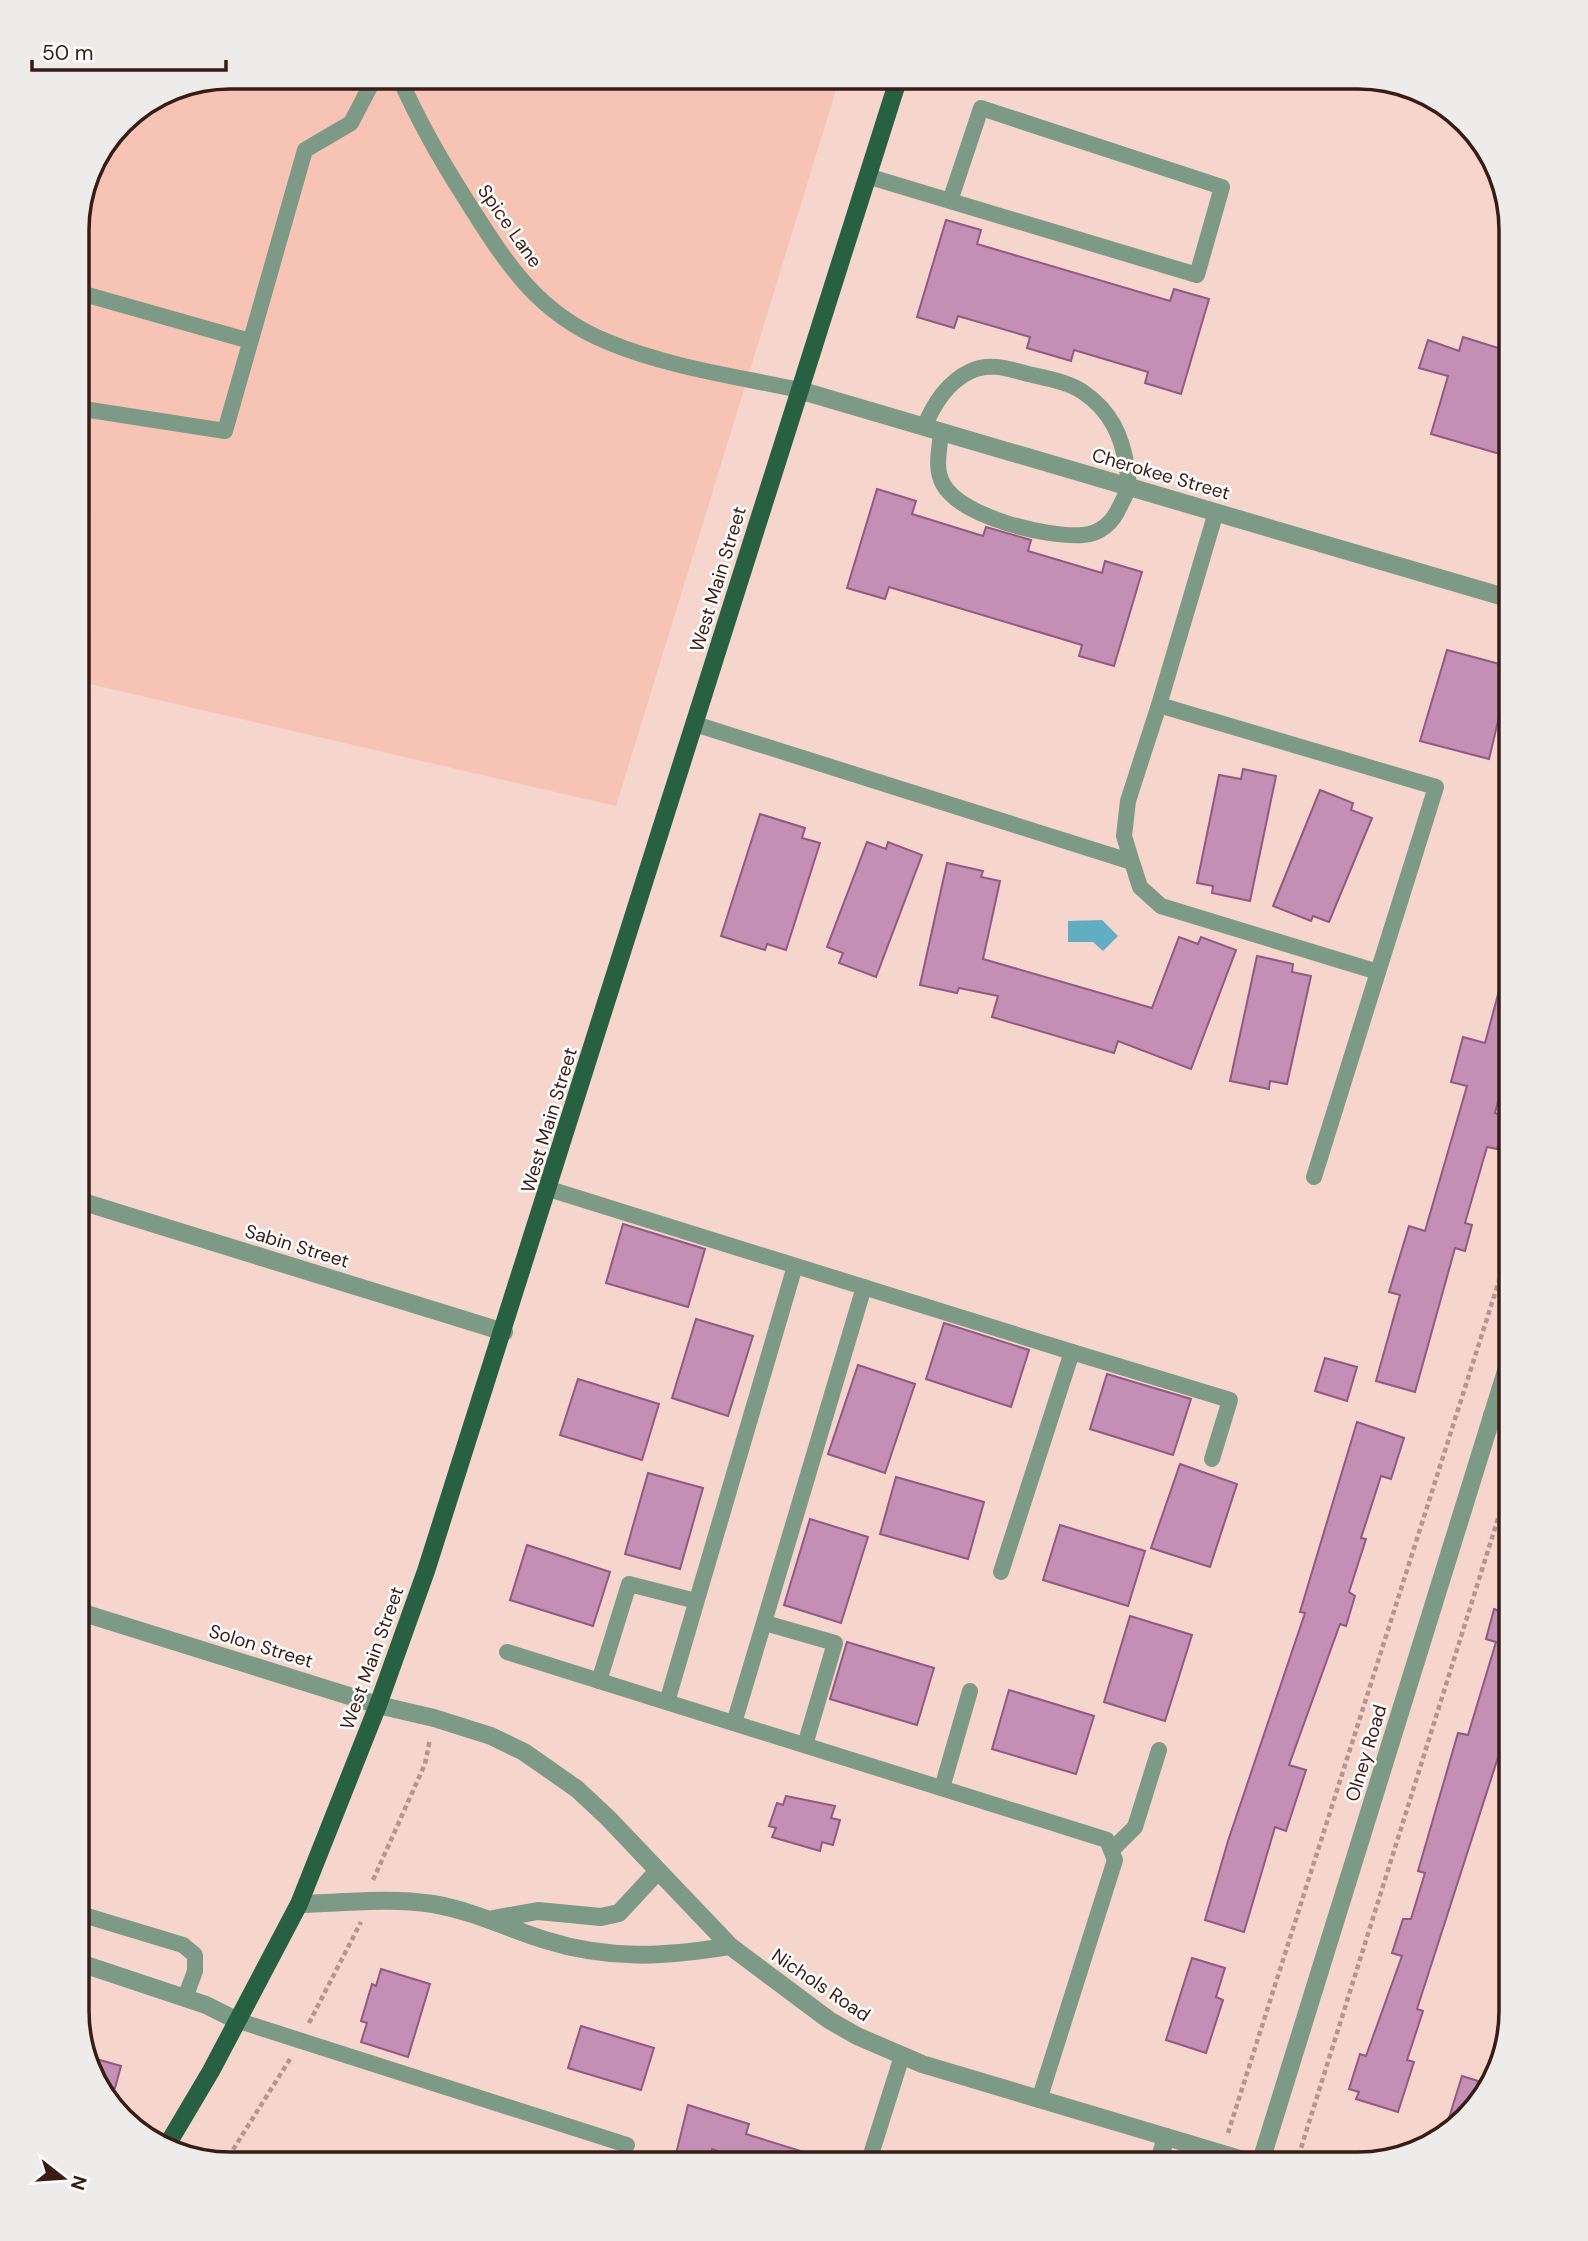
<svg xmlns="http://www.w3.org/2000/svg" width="1588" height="2241" font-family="'DM Sans',sans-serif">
  <rect width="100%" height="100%" fill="#f5d5cc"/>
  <path fill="#f7c3b4" d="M 230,77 L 840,77 L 616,806 L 77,681 L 77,220 L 93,163 L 129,115 L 172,89 Z"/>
  <path fill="#61aec3" d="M 1102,920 L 1118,936 L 1103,951 L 1093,942 L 1068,942 L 1068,921 Z"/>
  <g fill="#c38fb5" stroke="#925983" stroke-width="2">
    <path d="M 946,220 L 981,230 L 977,244 L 1170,301 L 1174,289 L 1209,299 L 1181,394 L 1145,383 L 1148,372 L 1074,350 L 1071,361 L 1027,348 L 1030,337 L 958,316 L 954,328 L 917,317 Z"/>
    <path d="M 1463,337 L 1511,352 L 1511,417 L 1500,454 L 1431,434 L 1448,376 L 1419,368 L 1428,340 L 1459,351 Z"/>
    <path d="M 877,489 L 916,501 L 912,514 L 983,536 L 986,527 L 1031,540 L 1028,551 L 1102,573 L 1105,561 L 1142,572 L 1114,666 L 1079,656 L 1082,645 L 889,587 L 885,599 L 847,588 Z"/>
    <path d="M 1447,650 L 1511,667 L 1489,759 L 1420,741 Z"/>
    <path d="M 1243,769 L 1276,776 L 1250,901 L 1212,893 L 1213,886 L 1197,883 L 1219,775 L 1241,779 Z"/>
    <path d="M 1320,790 L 1353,803 L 1351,810 L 1372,818 L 1329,922 L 1313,916 L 1311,921 L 1273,906 Z"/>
    <path d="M 760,814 L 805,828 L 802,838 L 820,843 L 786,950 L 767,944 L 765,950 L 721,936 Z"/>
    <path d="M 867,842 L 886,849 L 888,842 L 922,855 L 876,977 L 839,963 L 843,953 L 827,947 Z"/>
    <path d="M 947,863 L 983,871 L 981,877 L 1000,881 L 983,959 L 1152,1008 L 1179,937 L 1198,944 L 1201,937 L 1236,950 L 1191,1069 L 1118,1041 L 1114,1053 L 992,1017 L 998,996 L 959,988 L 957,993 L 920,985 Z"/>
    <path d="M 1257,956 L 1293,964 L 1292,972 L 1311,976 L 1287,1084 L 1270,1081 L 1269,1089 L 1230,1081 Z"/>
    <path d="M 1504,972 L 1511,973 L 1511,1069 L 1507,1068 L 1495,1113 L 1506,1117 L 1497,1149 L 1487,1147 L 1465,1223 L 1472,1225 L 1465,1251 L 1455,1248 L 1415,1392 L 1376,1381 L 1400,1295 L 1389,1292 L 1409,1226 L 1425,1231 L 1467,1086 L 1451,1082 L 1463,1037 L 1485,1043 Z"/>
    <path d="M 623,1224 L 705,1249 L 688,1307 L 606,1283 Z"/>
    <path d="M 696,1319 L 753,1336 L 728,1416 L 672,1398 Z"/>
    <path d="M 944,1323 L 1029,1350 L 1011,1407 L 926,1379 Z"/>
    <path d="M 1325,1358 L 1357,1367 L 1347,1401 L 1315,1391 Z"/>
    <path d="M 858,1365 L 915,1384 L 885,1473 L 828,1454 Z"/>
    <path d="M 1107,1374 L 1191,1399 L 1173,1455 L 1090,1429 Z"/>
    <path d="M 578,1379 L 659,1404 L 642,1460 L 560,1435 Z"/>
    <path d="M 1357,1422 L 1404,1438 L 1391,1479 L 1381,1476 L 1361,1538 L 1366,1539 L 1349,1592 L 1355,1596 L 1346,1626 L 1340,1624 L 1289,1765 L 1306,1770 L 1286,1831 L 1275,1827 L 1244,1932 L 1205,1920 L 1228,1841 L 1305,1613 L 1300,1612 Z"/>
    <path d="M 1180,1464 L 1237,1484 L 1210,1567 L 1151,1548 Z"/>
    <path d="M 648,1473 L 703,1488 L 680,1569 L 625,1554 Z"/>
    <path d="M 896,1477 L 984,1502 L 968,1559 L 880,1534 Z"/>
    <path d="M 810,1519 L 868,1537 L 841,1623 L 784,1605 Z"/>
    <path d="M 1060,1525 L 1145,1551 L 1128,1606 L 1043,1580 Z"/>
    <path d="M 527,1545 L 610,1572 L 593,1626 L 510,1600 Z"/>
    <path d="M 1494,1609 L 1505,1613 L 1506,1610 L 1511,1611 L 1511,1717 L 1417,2009 L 1423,2011 L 1407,2060 L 1414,2062 L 1398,2112 L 1356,2099 L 1359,2092 L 1349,2089 L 1360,2054 L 1366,2056 L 1402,1956 L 1392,1953 L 1403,1919 L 1411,1919 L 1425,1873 L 1418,1871 L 1458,1733 L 1468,1735 L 1496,1642 L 1486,1639 Z"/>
    <path d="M 1130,1616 L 1192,1635 L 1165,1721 L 1104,1702 Z"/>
    <path d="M 847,1642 L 934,1668 L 917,1725 L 830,1699 Z"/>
    <path d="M 1009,1690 L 1094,1716 L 1076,1774 L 992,1749 Z"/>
    <path d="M 786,1796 L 835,1806 L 831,1818 L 840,1820 L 833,1845 L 822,1842 L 820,1851 L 772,1837 L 776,1828 L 769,1826 L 777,1803 L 783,1805 Z"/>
    <path d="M 1192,1958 L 1225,1968 L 1216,1997 L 1223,2000 L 1206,2053 L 1166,2040 Z"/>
    <path d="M 381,1969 L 430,1984 L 408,2057 L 361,2042 L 367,2023 L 361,2021 L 372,1984 L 376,1986 Z"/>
    <path d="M 581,2026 L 654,2048 L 641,2090 L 568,2068 Z"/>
    <path d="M 89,2057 L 121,2066 L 115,2088 L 96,2082 Z"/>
    <path d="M 1462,2076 L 1491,2085 L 1491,2087 L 1444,2134 Z"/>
    <path d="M 688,2105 L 749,2124 L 746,2134 L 826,2159 L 825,2164 L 758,2164 L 712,2149 L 708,2164 L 693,2164 L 675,2158 Z"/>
  </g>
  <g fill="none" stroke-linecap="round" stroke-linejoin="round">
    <g stroke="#b5968e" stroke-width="4.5" stroke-dasharray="5 3.5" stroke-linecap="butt">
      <path d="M 373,1880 L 425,1764 L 430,1739"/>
      <path d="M 309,2023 L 361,1922"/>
      <path d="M 1228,2133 L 1511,1243"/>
      <path d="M 224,2164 L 290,2059"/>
      <path d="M 1296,2164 L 1511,1477"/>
    </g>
    <g stroke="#7d9a87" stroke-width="16">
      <path d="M 399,77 C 418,120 440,159 465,198 C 505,261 536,313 608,342 C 668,367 735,376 799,390"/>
      <path d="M 867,176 L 1197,275 L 1222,187 L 981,108 L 950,201"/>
      <path d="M 77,292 L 250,341"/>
      <path d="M 77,408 L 225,431 L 305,150 L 351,123 L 375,77"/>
      <path d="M 924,427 C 934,404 947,382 971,371 C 990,362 1009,369 1028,374 C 1045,378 1069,382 1083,392 C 1111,411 1122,436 1127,468 C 1127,474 1130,483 1128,489 C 1126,495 1122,502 1119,508 C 1113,522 1100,534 1083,535 C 1047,538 961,517 943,484 C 934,468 940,448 941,432"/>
      <path d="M 1159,705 L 1216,512"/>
      <path d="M 695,724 L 1132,862 L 1140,887 L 1161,906 L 1378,972 L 1436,787 L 1159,705 L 1128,801 L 1124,836 L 1132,862"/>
      <path d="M 1314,1177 L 1378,972"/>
      <path d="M 549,1189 L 1072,1352 L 1001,1572"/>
      <path d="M 1072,1352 L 1230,1400 L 1212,1459"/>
      <path d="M 765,1623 L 835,1643 L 805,1745"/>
      <path d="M 507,1652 L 1107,1840 L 1115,1860 L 1039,2100"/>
      <path d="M 599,1681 L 629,1584 L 696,1601"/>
      <path d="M 667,1702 L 795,1266"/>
      <path d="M 734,1723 L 864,1287"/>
      <path d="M 942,1788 L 970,1691"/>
      <path d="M 1112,1850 L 1135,1827 L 1159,1750"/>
      <path d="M 77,1913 L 183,1945 L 195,1955 L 195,1971 L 185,1998"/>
      <path d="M 236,2020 L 627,2145"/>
      <path d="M 868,2164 L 902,2056"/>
    </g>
    <g stroke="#7d9a87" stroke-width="18">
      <path d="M 799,390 L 1511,599"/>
      <path d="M 77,1200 L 504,1332"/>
      <path d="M 1492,1415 L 1511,1421"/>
      <path d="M 299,1904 C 343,1903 389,1897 433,1904 C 473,1911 507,1928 545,1940 C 608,1960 666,1957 730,1946"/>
      <path d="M 493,1919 L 538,1911 L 601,1917 L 619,1913 L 657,1872"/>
      <path d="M 77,1962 L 206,2005 L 236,2020"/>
      <path d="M 1158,2164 L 1166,2137"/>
      <path d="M 1260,2164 L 1511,1355"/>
    </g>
    <path stroke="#7d9a87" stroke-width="18" d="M 77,1611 L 378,1705 L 434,1718 L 491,1736 L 524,1752 L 577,1789 L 608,1818 L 730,1946 L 829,2020 L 857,2036 L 922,2064 L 1257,2164"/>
    <path stroke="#276142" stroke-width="18" d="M 166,2147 L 211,2071 L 299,1904 L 378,1705 L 426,1571 L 899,77"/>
  </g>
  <g text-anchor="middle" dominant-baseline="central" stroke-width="5" stroke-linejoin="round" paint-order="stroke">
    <g font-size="19" fill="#391c14" stroke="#fefefe">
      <text transform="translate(510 226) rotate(55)">Spice Lane</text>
      <text transform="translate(1161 474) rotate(16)">Cherokee Street</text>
      <text transform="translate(718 579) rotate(-73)">West Main Street</text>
      <text transform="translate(549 1120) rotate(-73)">West Main Street</text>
      <text transform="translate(297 1246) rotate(17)">Sabin Street</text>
      <text transform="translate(261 1646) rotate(17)">Solon Street</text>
      <text transform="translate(372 1658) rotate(-70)">West Main Street</text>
      <text transform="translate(1366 1753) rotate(-73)">Olney Road</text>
      <text transform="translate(821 1985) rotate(34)">Nichols Road</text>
    </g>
  </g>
  <path d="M0 0H1588V2241H0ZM230 89H1358A141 141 0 0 1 1499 230V2011A141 141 0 0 1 1358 2152H230A141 141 0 0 1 89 2011V230A141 141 0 0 1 230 89Z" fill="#eeeceb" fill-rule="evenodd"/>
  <path fill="none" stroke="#391c14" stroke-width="3.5" d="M230 89H1358A141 141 0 0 1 1499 230V2011A141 141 0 0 1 1358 2152H230A141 141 0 0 1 89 2011V230A141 141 0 0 1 230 89Z"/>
  <g transform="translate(63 2178) rotate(107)" stroke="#fefefe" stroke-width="5" paint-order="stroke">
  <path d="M0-5L12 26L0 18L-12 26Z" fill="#391c14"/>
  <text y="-10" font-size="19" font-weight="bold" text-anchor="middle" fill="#391c14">N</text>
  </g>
  <path d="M32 60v10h194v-10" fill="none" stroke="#391c14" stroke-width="3.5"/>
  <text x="42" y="60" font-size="21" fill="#391c14" stroke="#fefefe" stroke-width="5" paint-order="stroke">50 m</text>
</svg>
